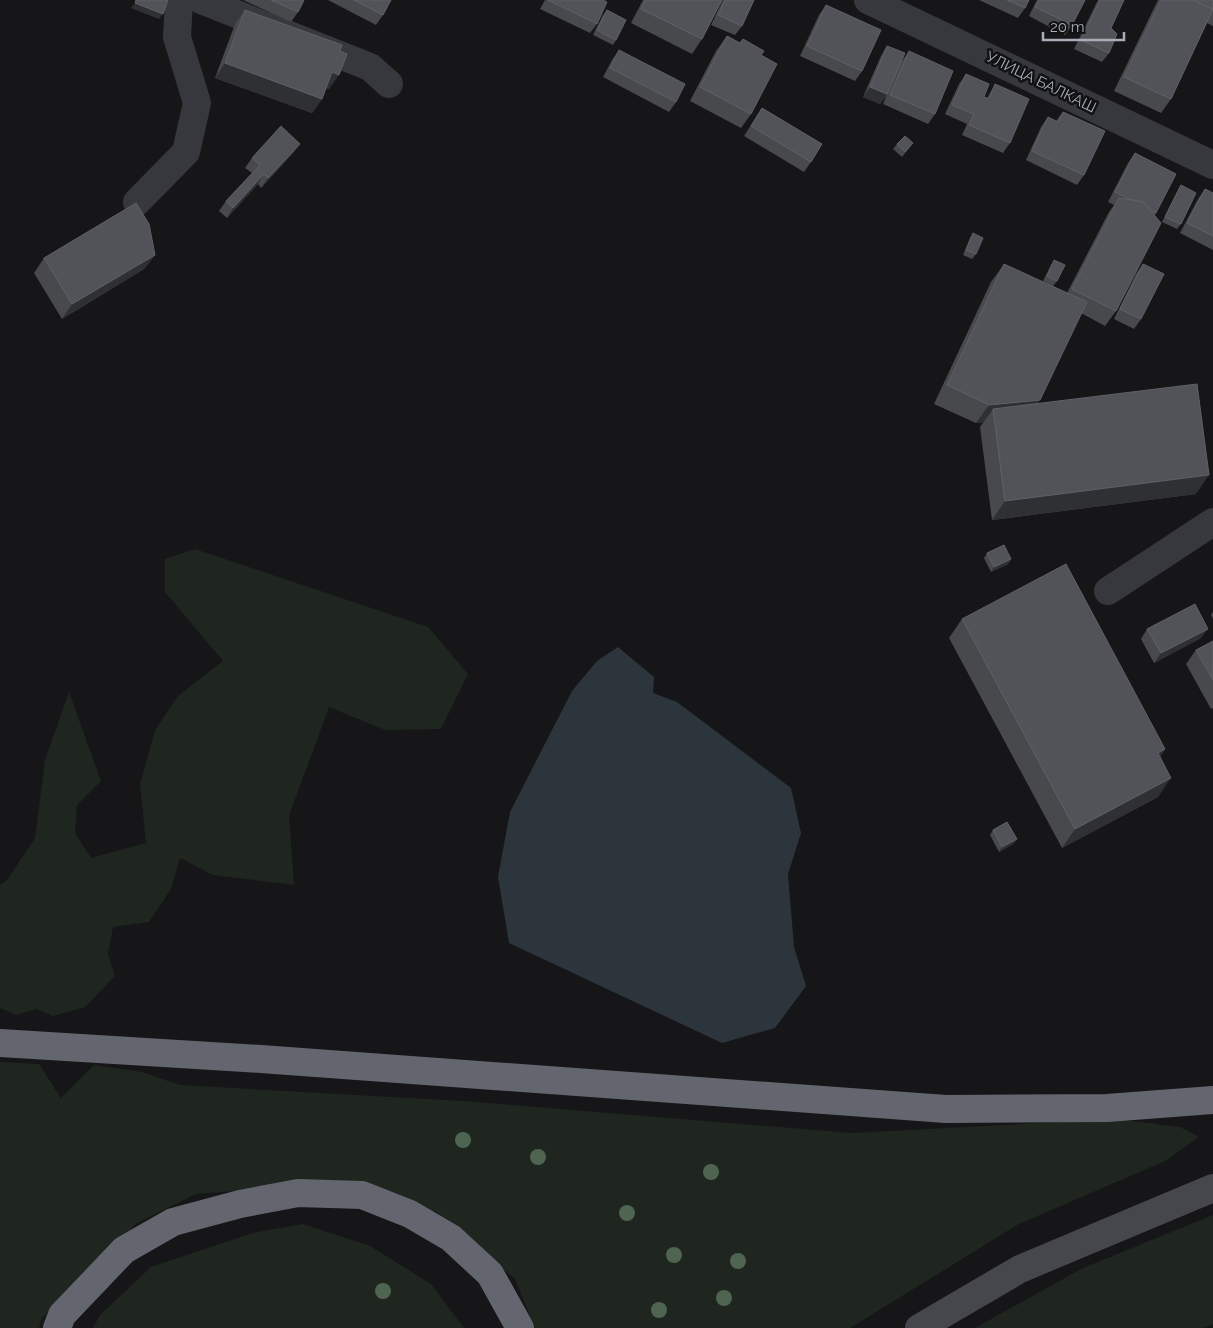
<svg xmlns="http://www.w3.org/2000/svg" width="1213" height="1328" font-family="Raleway,sans-serif">
  <rect width="100%" height="100%" fill="#161618"/>
  <g fill="#1e261f">
    <path d="M 195,549 L 428,627 L 468,674 L 441,729 L 385,730 L 329,707 L 289,816 L 294,885 L 213,875 L 180,858 L 171,889 L 149,922 L 113,927 L 108,954 L 115,976 L 85,1007 L 53,1016 L 36,1009 L 16,1015 L 0,1008 L 0,885 L 7,880 L 35,838 L 45,760 L 69,692 L 101,781 L 77,805 L 75,833 L 91,858 L 146,843 L 140,784 L 155,730 L 178,696 L 223,661 L 165,592 L 165,559 Z"/>
    <path d="M 0,1062 L 39,1064 L 61,1098 L 94,1065 L 142,1072 L 180,1085 L 463,1101 L 852,1133 L 1117,1119 L 1180,1127 L 1199,1137 L 1165,1161 L 1019,1224 L 850,1328 L 535,1328 L 515,1279 L 436,1212 L 344,1183 L 196,1194 L 137,1223 L 42,1318 L 39,1328 L 0,1328 Z"/>
    <path d="M 1213,1215 L 1213,1324 L 1204,1328 L 975,1328 L 1083,1268 Z"/>
    <path d="M 303,1224 L 370,1246 L 431,1284 L 464,1328 L 93,1328 L 100,1315 L 151,1267 L 253,1233 Z"/>
  </g>
  <path fill="#2c353c" d="M 618,647 L 654,677 L 653,693 L 677,702 L 791,788 L 801,833 L 788,874 L 794,947 L 806,986 L 775,1028 L 722,1043 L 509,943 L 498,877 L 510,812 L 572,691 L 597,661 Z"/>
  <g fill="none" stroke-linecap="round" stroke-linejoin="round">
    <g stroke="#37383d" stroke-width="28">
      <path d="M 201,0 L 370,67 L 389,84"/>
      <path d="M 868,0 L 1213,165"/>
      <path d="M 137,202 L 186,152 L 197,103 L 177,37 L 179,0"/>
      <path d="M 1108,591 L 1213,522"/>
    </g>
    <path stroke="#45474d" stroke-width="28" d="M 919,1328 L 1020,1269 L 1213,1188"/>
    <g stroke="#63666e" stroke-width="28">
      <path d="M 0,1043 L 261,1059 L 946,1109 L 1107,1108 L 1213,1100"/>
      <path d="M 57,1328 L 62,1315 L 124,1250 L 173,1222 L 240,1204 L 298,1193 L 362,1195 L 410,1214 L 451,1238 L 490,1274 L 520,1328"/>
    </g>
  </g>
  <g fill="#506452">
    <circle cx="463" cy="1140" r="8"/>
    <circle cx="538" cy="1157" r="8"/>
    <circle cx="711" cy="1172" r="8"/>
    <circle cx="627" cy="1213" r="8"/>
    <circle cx="674" cy="1255" r="8"/>
    <circle cx="738" cy="1261" r="8"/>
    <circle cx="383" cy="1291" r="8"/>
    <circle cx="724" cy="1298" r="8"/>
    <circle cx="659" cy="1310" r="8"/>
  </g>
  <g fill="#47494d">
    <path d="M 243,0 L 304,0 L 298,12 L 291,22 Z"/>
    <path d="M 328,0 L 391,0 L 383,15 L 376,25 Z"/>
    <path d="M 545,0 L 603,0 L 597,24 L 590,33 L 540,9 Z"/>
    <path d="M 643,0 L 722,0 L 702,39 L 692,54 L 631,23 Z"/>
    <path d="M 723,0 L 754,0 L 742,26 L 735,35 L 711,25 Z"/>
    <path d="M 979,0 L 1029,0 L 1025,8 L 1018,18 Z"/>
    <path d="M 1037,0 L 1085,0 L 1072,25 L 1065,35 L 1029,16 Z"/>
    <path d="M 1098,0 L 1124,0 L 1111,28 L 1109,53 L 1102,62 L 1074,49 Z"/>
    <path d="M 1158,0 L 1213,0 L 1213,26 L 1207,23 L 1171,99 L 1161,113 L 1114,91 Z"/>
    <path d="M 826,5 L 862,71 L 855,81 L 800,56 L 819,15 Z"/>
    <path d="M 245,10 L 340,51 L 329,89 L 326,88 L 322,99 L 312,113 L 215,78 L 235,24 Z"/>
    <path d="M 607,10 L 616,40 L 613,45 L 593,35 L 603,15 Z"/>
    <path d="M 727,36 L 740,43 L 743,39 L 761,55 L 751,114 L 741,128 L 690,101 L 716,51 Z"/>
    <path d="M 887,46 L 902,61 L 909,51 L 935,114 L 928,124 L 883,104 L 887,95 L 880,104 L 863,97 L 881,56 Z"/>
    <path d="M 619,50 L 676,102 L 669,112 L 603,77 L 612,60 Z"/>
    <path d="M 966,74 L 984,97 L 987,98 L 995,84 L 1010,143 L 1003,153 L 962,135 L 967,124 L 945,114 L 959,84 Z"/>
    <path d="M 762,108 L 811,162 L 804,172 L 744,136 Z"/>
    <path d="M 1063,112 L 1084,175 L 1077,185 L 1026,160 L 1041,127 L 1048,117 L 1056,121 Z"/>
    <path d="M 913,143 L 902,157 L 893,149 L 897,144 Z"/>
    <path d="M 300,144 L 293,153 L 261,188 L 258,184 L 227,218 L 219,211 L 226,201 L 252,173 L 245,168 L 252,158 Z"/>
    <path d="M 1135,153 L 1156,213 L 1116,311 L 1105,326 L 1081,313 L 1038,403 L 1196,494 L 992,520 L 980,427 L 983,423 L 976,423 L 934,404 L 991,282 L 1004,264 L 1067,293 L 1109,212 L 1114,205 L 1108,202 L 1128,163 Z"/>
    <path d="M 1181,185 L 1181,224 L 1177,229 L 1162,222 L 1178,190 Z"/>
    <path d="M 1205,189 L 1213,193 L 1213,250 L 1180,233 L 1198,199 Z"/>
    <path d="M 973,233 L 976,254 L 972,259 L 963,255 L 970,238 Z"/>
    <path d="M 155,255 L 144,269 L 62,319 L 34,273 L 44,258 Z"/>
    <path d="M 1054,260 L 1057,281 L 1053,286 L 1043,281 L 1051,265 Z"/>
    <path d="M 1143,264 L 1141,319 L 1134,329 L 1114,319 L 1136,274 Z"/>
    <path d="M 987,553 L 1011,559 L 1008,564 L 991,572 L 984,558 Z"/>
    <path d="M 1213,612 L 1213,619 L 1211,615 Z"/>
    <path d="M 962,619 L 1165,749 L 1160,757 L 1158,797 L 1062,848 L 949,638 Z"/>
    <path d="M 1147,629 L 1201,638 L 1154,663 L 1141,639 Z"/>
    <path d="M 1213,641 L 1213,708 L 1211,709 L 1186,664 L 1196,650 Z"/>
    <path d="M 993,830 L 1017,839 L 1013,844 L 999,852 L 990,835 Z"/>
  </g>
  <g fill="#2f3033">
    <path d="M 135,3 L 163,14 L 159,19 L 131,8 Z"/>
    <path d="M 225,63 L 322,99 L 312,113 L 215,78 Z"/>
    <path d="M 332,72 L 339,75 L 329,89 L 322,87 Z"/>
    <path d="M 870,87 L 887,94 L 880,104 L 863,97 Z"/>
    <path d="M 300,144 L 293,153 L 261,188 L 268,178 Z"/>
    <path d="M 264,174 L 258,184 L 227,218 L 233,208 Z"/>
    <path d="M 155,255 L 144,269 L 62,319 L 72,304 Z"/>
    <path d="M 1040,400 L 1027,419 L 993,409 L 983,423 L 976,423 L 989,405 Z"/>
    <path d="M 1209,475 L 1196,494 L 992,520 L 1005,501 Z"/>
    <path d="M 1011,559 L 1008,564 L 991,572 L 994,567 Z"/>
    <path d="M 1208,629 L 1201,638 L 1154,663 L 1161,653 Z"/>
    <path d="M 1165,749 L 1152,768 L 1158,753 Z"/>
    <path d="M 1171,778 L 1158,797 L 1062,848 L 1075,829 Z"/>
    <path d="M 1017,839 L 1013,844 L 999,852 L 1002,847 Z"/>
  </g>
  <g fill="#525359" stroke="#5f6168">
    <path d="M 136,0 L 168,0 L 163,14 L 135,3 Z"/>
    <path d="M 271,0 L 304,0 L 298,12 Z"/>
    <path d="M 354,0 L 391,0 L 383,15 Z"/>
    <path d="M 548,0 L 603,0 L 607,2 L 597,24 Z"/>
    <path d="M 645,0 L 722,0 L 702,39 L 641,9 Z"/>
    <path d="M 725,0 L 754,0 L 742,26 L 718,15 Z"/>
    <path d="M 1007,0 L 1029,0 L 1025,8 Z"/>
    <path d="M 1039,0 L 1085,0 L 1072,25 L 1035,7 Z"/>
    <path d="M 1100,0 L 1124,0 L 1111,28 L 1117,34 L 1109,53 L 1081,40 Z"/>
    <path d="M 1161,0 L 1193,0 L 1213,9 L 1171,99 L 1124,77 Z"/>
    <path d="M 1193,0 L 1213,0 L 1213,9 Z"/>
    <path d="M 826,5 L 881,30 L 862,71 L 807,46 Z"/>
    <path d="M 245,10 L 342,45 L 340,51 L 347,54 L 339,75 L 332,72 L 322,99 L 225,63 Z"/>
    <path d="M 607,10 L 626,20 L 616,40 L 597,30 Z"/>
    <path d="M 727,36 L 740,43 L 743,39 L 764,51 L 761,55 L 777,64 L 751,114 L 700,87 Z"/>
    <path d="M 887,46 L 905,53 L 887,94 L 870,87 Z"/>
    <path d="M 619,50 L 685,84 L 676,102 L 610,68 Z"/>
    <path d="M 909,51 L 953,71 L 935,114 L 890,95 Z"/>
    <path d="M 966,74 L 989,84 L 984,97 L 989,99 L 995,84 L 1029,99 L 1010,143 L 969,125 L 974,114 L 952,105 Z"/>
    <path d="M 762,108 L 822,144 L 811,162 L 751,126 Z"/>
    <path d="M 1063,112 L 1105,131 L 1084,175 L 1032,151 L 1048,117 L 1058,122 Z"/>
    <path d="M 281,126 L 300,144 L 268,178 L 264,174 L 233,208 L 226,201 L 260,165 L 252,158 Z"/>
    <path d="M 905,136 L 913,143 L 905,152 L 897,144 Z"/>
    <path d="M 1135,153 L 1176,174 L 1156,213 L 1150,210 L 1143,202 L 1129,199 L 1115,192 Z"/>
    <path d="M 1181,185 L 1196,193 L 1181,224 L 1165,217 Z"/>
    <path d="M 1205,189 L 1213,193 L 1213,236 L 1187,223 Z"/>
    <path d="M 1119,198 L 1143,202 L 1161,223 L 1116,311 L 1072,289 Z"/>
    <path d="M 136,203 L 149,224 L 155,255 L 72,304 L 44,258 Z"/>
    <path d="M 973,233 L 983,238 L 976,254 L 966,250 Z"/>
    <path d="M 1054,260 L 1065,265 L 1057,281 L 1047,276 Z"/>
    <path d="M 1004,264 L 1087,302 L 1040,400 L 989,405 L 947,385 Z"/>
    <path d="M 1143,264 L 1164,274 L 1141,319 L 1120,309 Z"/>
    <path d="M 1197,384 L 1209,475 L 1005,501 L 993,409 Z"/>
    <path d="M 1004,545 L 1011,559 L 994,567 L 987,553 Z"/>
    <path d="M 1066,564 L 1165,749 L 1158,753 L 1171,778 L 1075,829 L 962,619 Z"/>
    <path d="M 1195,604 L 1208,629 L 1161,653 L 1147,629 Z"/>
    <path d="M 1213,641 L 1213,680 L 1196,650 Z"/>
    <path d="M 1007,822 L 1017,839 L 1002,847 L 993,830 Z"/>
  </g>
  <g text-anchor="middle" dominant-baseline="central" stroke-width="5" stroke-linejoin="round" paint-order="stroke">
    <g font-size="15" fill="#a8adb8" stroke="#111113">
      <text transform="translate(1041 82) rotate(26)">УЛИЦА БАЛКАШ</text>
    </g>
  </g>
  <path d="M1043 32v8h81v-8" fill="none" stroke="#a8adb8" stroke-width="2.5"/>
  <text x="1050" y="32" font-size="15" fill="#a8adb8" stroke="#111113" stroke-width="4" paint-order="stroke">20 m</text>
</svg>
